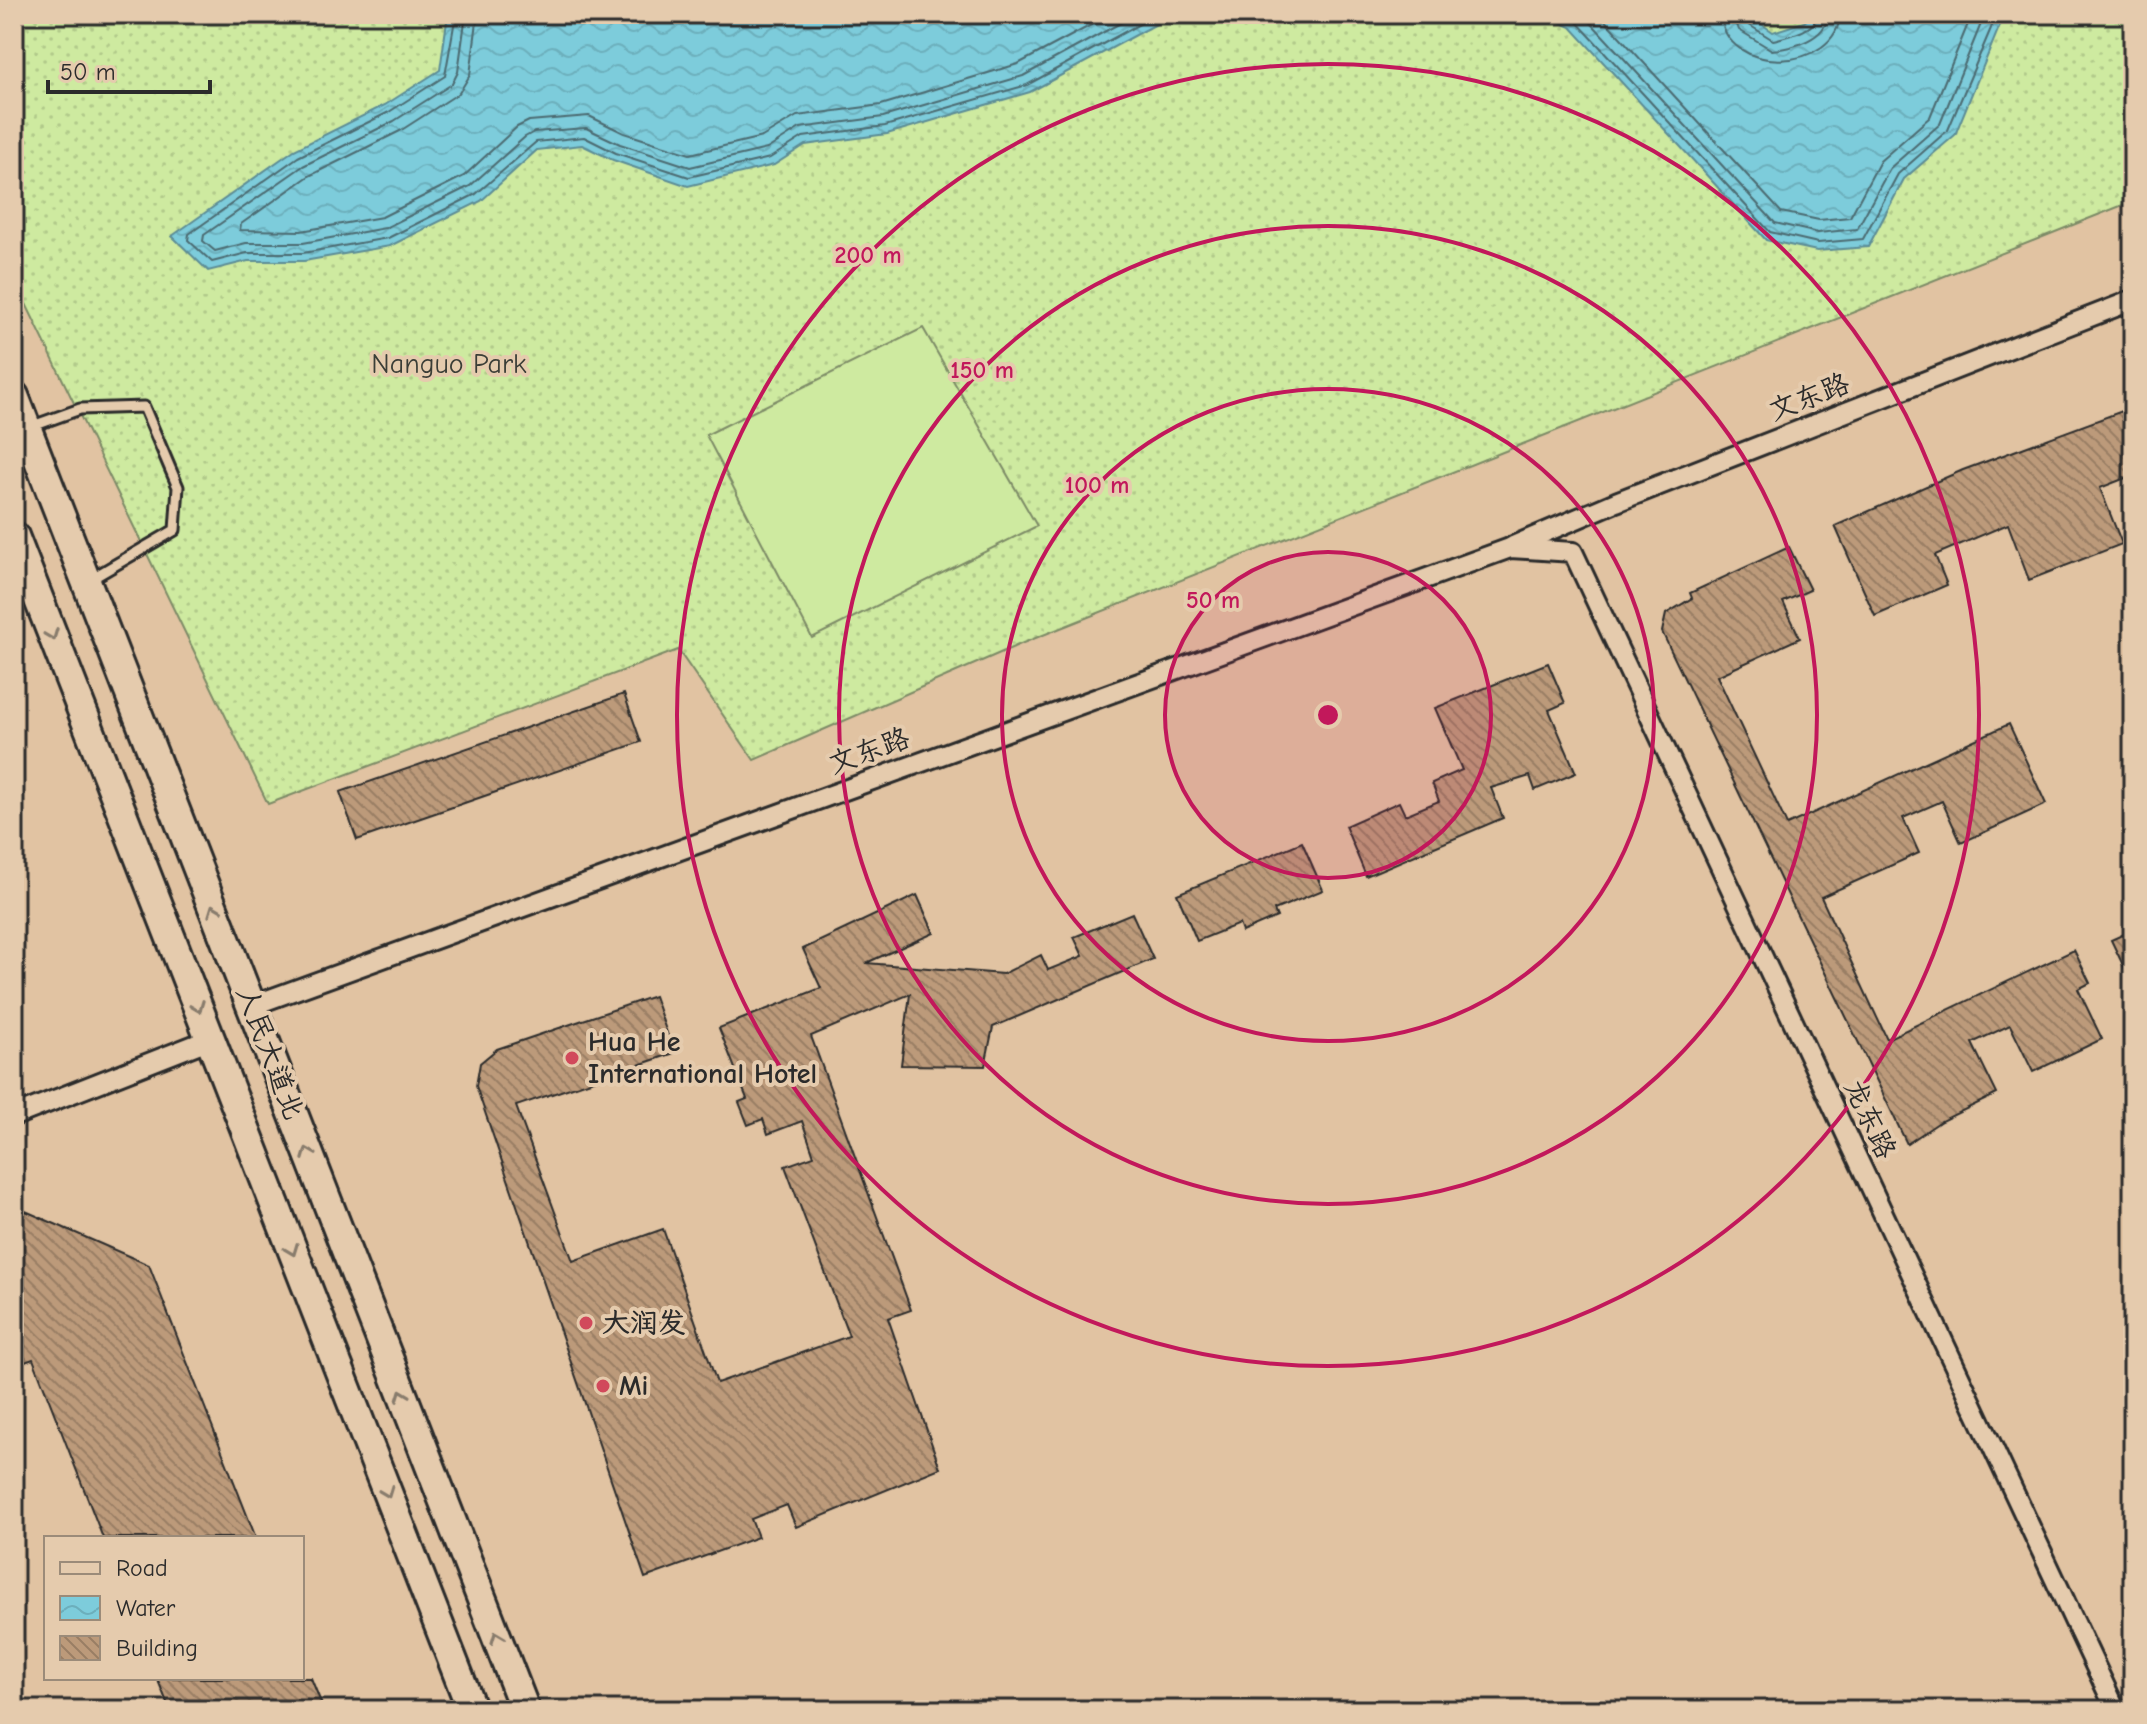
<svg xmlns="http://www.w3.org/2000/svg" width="2147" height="1724" font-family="'Comic Neue','LXGW WenKai TC',sans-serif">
  <defs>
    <pattern id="grass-dots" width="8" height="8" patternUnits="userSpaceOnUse" patternTransform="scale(2)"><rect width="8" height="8" fill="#ceeaa0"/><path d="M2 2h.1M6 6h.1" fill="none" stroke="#b1c98a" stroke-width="1.8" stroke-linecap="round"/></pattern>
    <pattern id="water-waves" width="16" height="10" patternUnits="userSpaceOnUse" patternTransform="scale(2)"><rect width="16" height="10" fill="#7dccdb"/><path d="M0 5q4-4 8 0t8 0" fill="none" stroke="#6cafbc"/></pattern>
    <pattern id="building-back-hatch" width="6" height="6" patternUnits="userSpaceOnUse" patternTransform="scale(2)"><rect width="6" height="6" fill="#bc9a7a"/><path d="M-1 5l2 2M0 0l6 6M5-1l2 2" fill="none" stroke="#997e64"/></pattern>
  </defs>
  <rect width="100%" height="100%" fill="#e1c3a2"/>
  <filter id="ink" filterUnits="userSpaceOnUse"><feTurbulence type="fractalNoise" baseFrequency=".0125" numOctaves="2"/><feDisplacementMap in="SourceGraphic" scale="16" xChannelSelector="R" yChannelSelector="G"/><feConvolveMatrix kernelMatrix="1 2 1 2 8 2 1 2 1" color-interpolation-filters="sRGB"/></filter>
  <g filter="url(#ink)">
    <path fill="url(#grass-dots)" stroke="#7c8a66" stroke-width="2" d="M 14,14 L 2133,14 L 2133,201 L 1023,643 L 754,760 L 678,650 L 268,804 L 14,279 Z"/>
    <path fill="#ceeaa0" stroke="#7c8a66" stroke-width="2" d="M 923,328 L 1037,526 L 812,638 L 706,435 Z"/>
    <g fill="url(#water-waves)" stroke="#5c8c95" stroke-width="2">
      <path d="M 448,14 L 1175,14 L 1030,92 L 887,134 L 805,145 L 774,165 L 688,186 L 613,160 L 582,145 L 537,150 L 481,201 L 390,246 L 304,261 L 248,261 L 208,271 L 172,236 L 294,150 L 385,105 L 440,70 Z"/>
      <path d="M 1542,14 L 1747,14 L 1773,32 L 1804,22 L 1814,14 L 2008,14 L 2002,20 L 1955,135 L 1904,179 L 1868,247 L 1817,251 L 1766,240 L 1571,27 Z"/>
    </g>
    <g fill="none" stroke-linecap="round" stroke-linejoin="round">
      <g stroke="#4c6b71" stroke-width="2">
        <path d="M 456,14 L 445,76 L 389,112 L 298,157 L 189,234 L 188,240 L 212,262 L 247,253 L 303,253 L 388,238 L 476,194 L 536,142 L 584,137 L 616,153 L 689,177 L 770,158 L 803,137 L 885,126 L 1027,85 L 1158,14"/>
        <path d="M 466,14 L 458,72 L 452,84 L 394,121 L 303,166 L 204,235 L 203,241 L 215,251 L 246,243 L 303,243 L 385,228 L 470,186 L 525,137 L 534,132 L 586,128 L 620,144 L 690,167 L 767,149 L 800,128 L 883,117 L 1023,76 L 1137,14"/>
        <path d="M 478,14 L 470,75 L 459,93 L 400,131 L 309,176 L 241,224 L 240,230 L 301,231 L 382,217 L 464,176 L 517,127 L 529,121 L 589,116 L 624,133 L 690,154 L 762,137 L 797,116 L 881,105 L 1018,64 L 1112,14"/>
        <path d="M 1561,14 L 1577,22 L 1770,232 L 1818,243 L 1863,239 L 1898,174 L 1948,130 L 1997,14"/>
        <path d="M 1583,14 L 1775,223 L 1818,233 L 1857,229 L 1890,168 L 1940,124 L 1985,14"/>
        <path d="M 1599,14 L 1781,212 L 1819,220 L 1850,217 L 1880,161 L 1930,117 L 1972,14"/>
        <path d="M 1721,14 C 1724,78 1838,72 1840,14"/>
        <path d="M 1733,14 L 1739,30 L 1772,50 C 1793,48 1827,39 1828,14"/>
        <path d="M 1743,14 L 1746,23 L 1773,40 C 1788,36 1815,32 1818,14"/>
      </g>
    </g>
    <g fill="url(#building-back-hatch)" stroke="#2b2b2b" stroke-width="2">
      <path d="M 2125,410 L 2133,431 L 2133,475 L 2100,488 L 2122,544 L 2029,580 L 2008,524 L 1935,555 L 1947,585 L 1875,616 L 1835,526 L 1963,470 Z"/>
      <path d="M 1789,547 L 1810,590 L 1783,602 L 1800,638 L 1717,676 L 1787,825 L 2009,724 L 2046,804 L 1961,843 L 1942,801 L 1903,818 L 1919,853 L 1821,897 L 1887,1039 L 2074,950 L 2090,983 L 2078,989 L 2102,1039 L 2033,1072 L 2010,1025 L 1972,1043 L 1997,1094 L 1941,1121 L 1907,1144 L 1662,632 L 1666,614 L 1692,598 L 1690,593 Z"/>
      <path d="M 1548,663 L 1565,703 L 1549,710 L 1576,773 L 1535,790 L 1530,776 L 1491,788 L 1503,818 L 1366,876 L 1345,826 L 1399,802 L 1405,815 L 1439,801 L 1432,783 L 1462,770 L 1435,708 Z"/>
      <path d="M 624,694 L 641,742 L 357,840 L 340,792 Z"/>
      <path d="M 1302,842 L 1323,890 L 1274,910 L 1277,917 L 1242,932 L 1239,924 L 1197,941 L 1177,894 Z"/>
      <path d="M 917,895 L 934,933 L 866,963 L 1003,974 L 1041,955 L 1048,970 L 1083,956 L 1074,937 L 1132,913 L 1153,959 L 993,1027 L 985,1066 L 901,1065 L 910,994 L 811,1036 L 911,1310 L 888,1318 L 940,1468 L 796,1527 L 787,1505 L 751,1519 L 758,1537 L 645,1578 L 476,1086 L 480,1063 L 497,1049 L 654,996 L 674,1053 L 516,1106 L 573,1261 L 663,1229 L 717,1383 L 849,1336 L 785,1166 L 814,1156 L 802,1121 L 768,1134 L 763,1119 L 748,1125 L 739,1102 L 747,1099 L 719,1028 L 821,988 L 803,949 Z"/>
      <path d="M 2133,930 L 2133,986 L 2111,940 Z"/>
      <path d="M 14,1206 L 149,1265 L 256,1538 L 103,1538 L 33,1359 L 14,1366 Z"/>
      <path d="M 157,1678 L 311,1678 L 324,1710 L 170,1710 Z"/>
    </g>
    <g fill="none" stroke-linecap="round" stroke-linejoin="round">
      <defs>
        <path id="service" d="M 30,427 L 80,409 L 144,407 L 178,487 L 175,530 L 91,579"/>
        <g id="minor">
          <path d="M 1513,546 L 1616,502 L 2133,300"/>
          <path d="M 251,1006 L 1510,548 L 1573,552 L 2116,1710"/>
          <path d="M 14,1116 L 210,1039"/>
        </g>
        <g id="primary">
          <path d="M 14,396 L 525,1710"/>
          <path d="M 14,536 L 472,1710"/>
        </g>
      </defs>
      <use href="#service" stroke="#2b2b2b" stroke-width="15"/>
      <use href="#minor" stroke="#2b2b2b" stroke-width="24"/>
      <use href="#primary" stroke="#2b2b2b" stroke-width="34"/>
      <use href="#service" stroke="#e5cbad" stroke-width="9"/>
      <use href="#minor" stroke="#e5cbad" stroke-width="18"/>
      <use href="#primary" stroke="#e5cbad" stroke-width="28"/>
    </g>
    <defs><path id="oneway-chevron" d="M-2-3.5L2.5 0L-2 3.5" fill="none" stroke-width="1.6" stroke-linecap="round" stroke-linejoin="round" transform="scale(2)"/></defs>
    <g stroke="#887b6c">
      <use href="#oneway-chevron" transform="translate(52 635) rotate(69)"/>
      <use href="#oneway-chevron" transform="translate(214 910) rotate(-111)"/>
      <use href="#oneway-chevron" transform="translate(198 1007) rotate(69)"/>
      <use href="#oneway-chevron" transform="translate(308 1153) rotate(-111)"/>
      <use href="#oneway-chevron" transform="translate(292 1250) rotate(69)"/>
      <use href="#oneway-chevron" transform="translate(402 1395) rotate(-111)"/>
      <use href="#oneway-chevron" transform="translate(387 1492) rotate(69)"/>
      <use href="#oneway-chevron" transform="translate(497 1637) rotate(-111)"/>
    </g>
  </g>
  <circle cx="1328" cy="715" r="163" fill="#c2185b" fill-opacity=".12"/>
  <g fill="none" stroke="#c2185b" stroke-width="4">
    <circle cx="1328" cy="715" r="163"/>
    <circle cx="1328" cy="715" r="326"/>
    <circle cx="1328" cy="715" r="489"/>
    <circle cx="1328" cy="715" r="651"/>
  </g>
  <g fill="#d1495b" stroke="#e5cbad" stroke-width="3">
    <circle cx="572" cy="1058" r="8"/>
    <circle cx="586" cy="1323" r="8"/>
    <circle cx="603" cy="1386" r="8"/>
  </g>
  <g text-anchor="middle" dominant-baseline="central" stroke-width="8" stroke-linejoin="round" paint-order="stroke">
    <g font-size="28" fill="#3b3e37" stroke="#e5cbad">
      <text x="449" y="364">Nanguo Park</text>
    </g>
    <g font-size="28" fill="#2b2b2b" stroke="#e5cbad">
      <text transform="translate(1809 397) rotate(-21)">文东路</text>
      <text transform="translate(869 751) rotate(-20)">文东路</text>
      <text transform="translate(270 1053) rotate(69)">人民大道北</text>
      <text transform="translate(1870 1119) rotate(65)">龙东路</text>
    </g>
    <g font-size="28" font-weight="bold" fill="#2b2b2b" stroke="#e5cbad" text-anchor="start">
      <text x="588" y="1042">Hua He<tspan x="588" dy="32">International Hotel</tspan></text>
      <text x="602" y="1323">大润发</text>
      <text x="619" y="1386">Mi</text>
    </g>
  </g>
  <circle cx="1328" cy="715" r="12" fill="#c2185b" stroke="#e5cbad" stroke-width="4"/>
  <g font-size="24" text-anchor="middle" font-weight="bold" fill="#c2185b" stroke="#e5cbad" stroke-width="8" stroke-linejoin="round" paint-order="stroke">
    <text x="868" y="263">200 m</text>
    <text x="982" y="378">150 m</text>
    <text x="1097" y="493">100 m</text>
    <text x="1213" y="608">50 m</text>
  </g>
  <rect width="2147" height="1724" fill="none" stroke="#e5cbad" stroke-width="48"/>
  <rect x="24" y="24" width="2099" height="1676" fill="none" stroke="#2b2b2b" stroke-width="3" filter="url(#ink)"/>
  <rect x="44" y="1536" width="260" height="144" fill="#e5cbad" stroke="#9b8b79" stroke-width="2"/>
  <rect x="60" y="1562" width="40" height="12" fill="#e5cbad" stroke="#9b8b79" stroke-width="2"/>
  <text x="116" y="1576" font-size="24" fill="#2b2b2b">Road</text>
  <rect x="60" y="1596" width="40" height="24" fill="url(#water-waves)" stroke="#9b8b79" stroke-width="2"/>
  <text x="116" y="1616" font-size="24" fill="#2b2b2b">Water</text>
  <rect x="60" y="1636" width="40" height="24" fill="url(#building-back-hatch)" stroke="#9b8b79" stroke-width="2"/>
  <text x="116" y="1656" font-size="24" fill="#2b2b2b">Building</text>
  <path d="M48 80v12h162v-12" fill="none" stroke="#2b2b2b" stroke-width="4"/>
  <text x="60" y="80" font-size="24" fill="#2b2b2b" stroke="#e5cbad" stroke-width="6" paint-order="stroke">50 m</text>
</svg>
